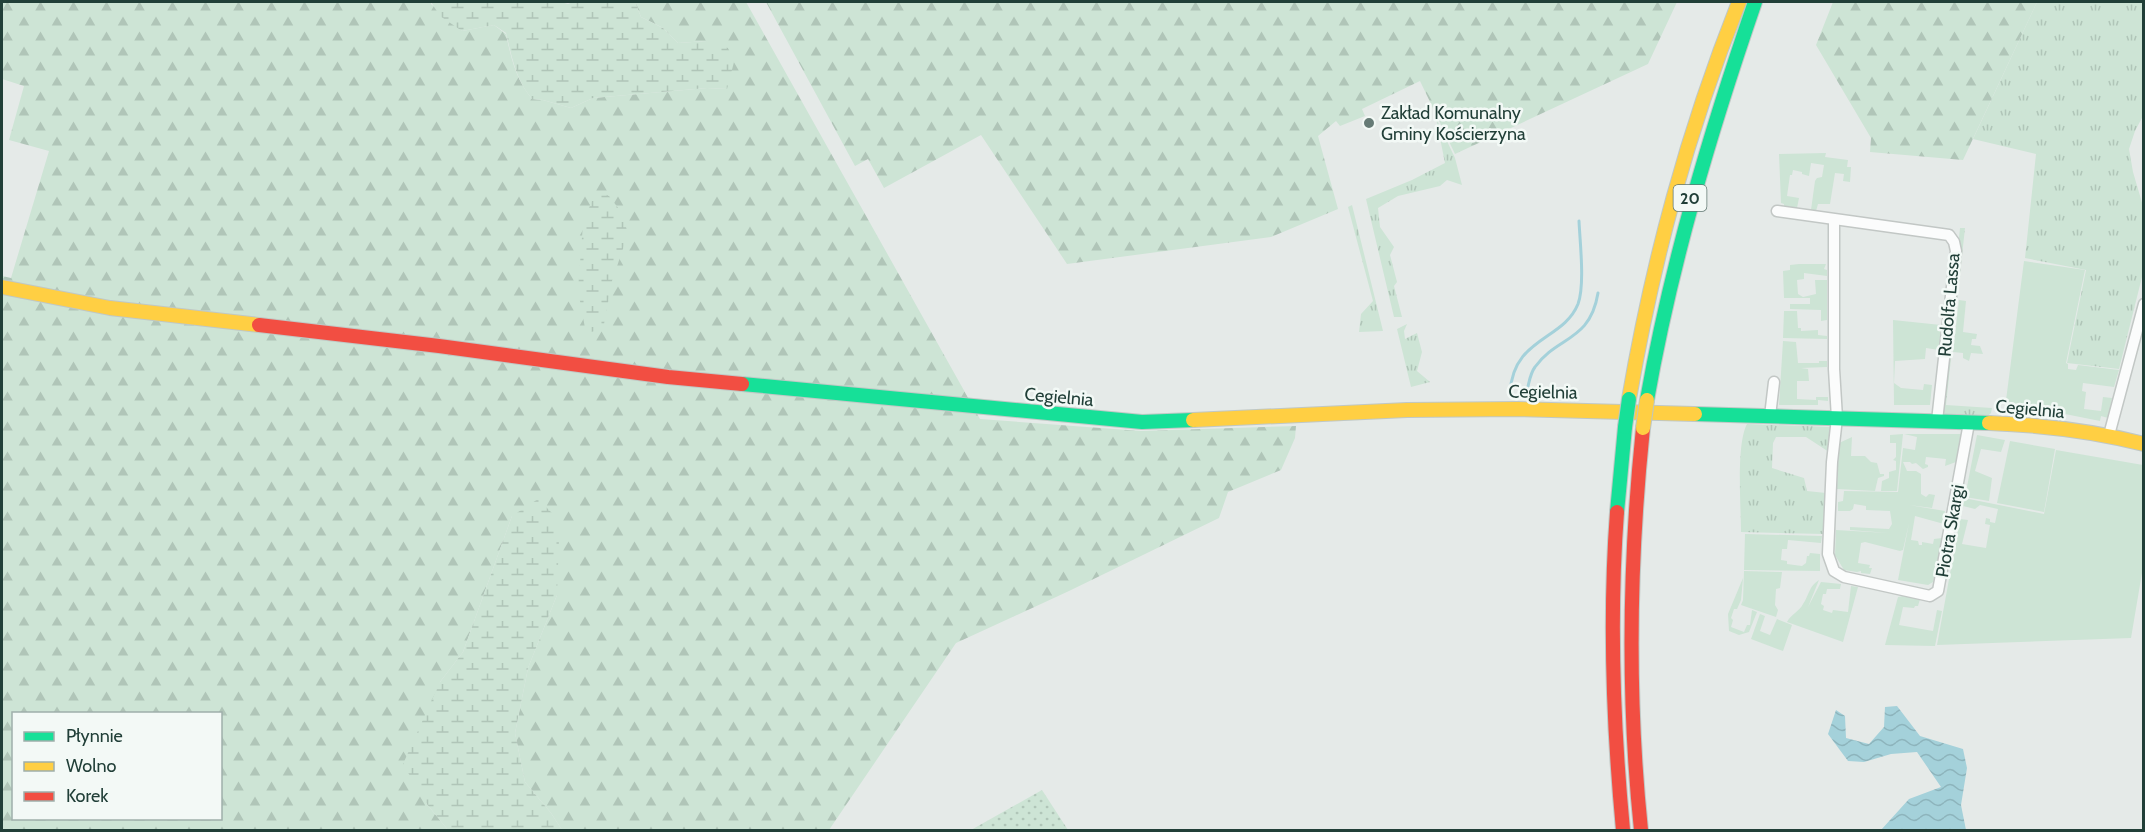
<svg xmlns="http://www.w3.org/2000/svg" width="2145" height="832" font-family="Cabin,sans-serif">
  <defs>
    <pattern id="grass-tufts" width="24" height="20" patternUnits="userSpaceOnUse" patternTransform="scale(1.5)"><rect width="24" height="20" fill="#cde4d5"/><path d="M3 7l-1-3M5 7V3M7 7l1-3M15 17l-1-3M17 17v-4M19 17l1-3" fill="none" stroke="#b0c5b8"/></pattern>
    <pattern id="forest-firs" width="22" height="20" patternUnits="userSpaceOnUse" patternTransform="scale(1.5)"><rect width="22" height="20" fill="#cde4d5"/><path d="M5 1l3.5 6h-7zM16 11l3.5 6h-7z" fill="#b0c5b8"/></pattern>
    <pattern id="wetland-marsh" width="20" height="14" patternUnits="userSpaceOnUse" patternTransform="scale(1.5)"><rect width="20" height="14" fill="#cde4d5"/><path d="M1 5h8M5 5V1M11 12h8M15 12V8" fill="none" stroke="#b0c5b8"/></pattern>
    <pattern id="park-dots" width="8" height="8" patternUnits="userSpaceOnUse" patternTransform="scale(1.5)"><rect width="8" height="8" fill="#cde4d5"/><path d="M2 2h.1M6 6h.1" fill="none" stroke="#b0c5b8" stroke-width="1.8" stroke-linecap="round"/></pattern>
    <pattern id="water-waves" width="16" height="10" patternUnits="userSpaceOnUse" patternTransform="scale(1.5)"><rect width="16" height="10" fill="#a4d1da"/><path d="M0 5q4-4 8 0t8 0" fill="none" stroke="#8db4bc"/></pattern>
  </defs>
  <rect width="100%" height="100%" fill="#e5eae8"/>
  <g fill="url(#grass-tufts)">
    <path d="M 2037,2 L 2143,2 L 2143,116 L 2135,131 L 2129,149 L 2133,172 L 2143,206 L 2143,273 L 2119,369 L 2067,363 L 2086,270 L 2025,258 L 2036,154 L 1973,139 Z"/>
    <path d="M 1436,118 L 1455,158 L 1462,185 L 1447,180 L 1440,186 L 1398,196 L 1378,208 L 1380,227 L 1394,247 L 1390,255 L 1397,282 L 1394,286 L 1402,317 L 1394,317 L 1366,199 L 1412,180 L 1445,163 Z"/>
    <path d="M 1352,205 L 1354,213 L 1383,331 L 1359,332 L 1361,314 L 1373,301 L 1348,207 Z"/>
    <path d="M 1960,228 L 1965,228 L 1946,405 L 1992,408 L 1991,413 L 1987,417 L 1945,415 L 1941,405 Z"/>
    <path d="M 1407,324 L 1404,331 L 1405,339 L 1417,333 L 1422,352 L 1417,371 L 1430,382 L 1411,387 L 1397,329 Z"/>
    <path d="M 1747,424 L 1831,427 L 1829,452 L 1806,437 L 1776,437 L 1773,443 L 1772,468 L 1804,478 L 1807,491 L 1826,493 L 1824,534 L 1741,532 C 1741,507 1736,444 1747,424 Z"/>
  </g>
  <g fill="url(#forest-firs)" fill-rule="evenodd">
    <path d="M 2,2 L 431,2 L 431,4 L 462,31 L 494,25 L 506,34 C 511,58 516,80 532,99 L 543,100 L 571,108 L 593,98 L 707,88 L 727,89 L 707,41 L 678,43 L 663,28 L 641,17 L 635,2 L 746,2 L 980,419 L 1141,431 L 1296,426 L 1295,438 L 1281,470 L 1228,492 L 1219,518 L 1069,591 L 956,643 L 829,830 L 562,830 L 551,813 L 525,782 L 515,733 L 528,668 L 557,595 L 512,516 L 463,652 L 440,682 L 426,803 L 448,830 L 2,830 L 2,276 L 11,278 L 49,151 L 9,140 L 24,86 L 2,79 ZM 14,714 L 220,714 L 220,818 L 14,818 Z"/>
    <path d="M 766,2 L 1677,2 L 1648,64 L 1455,154 L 1420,81 L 1362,109 L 1365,116 L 1340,126 L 1336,121 L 1318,136 L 1338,209 L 1271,237 L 1067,264 L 981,135 L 884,188 L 868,159 L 855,166 Z"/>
    <path d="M 1833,2 L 2037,2 L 1963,160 L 1870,152 L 1871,138 L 1816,45 Z"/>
  </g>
  <g fill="url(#wetland-marsh)">
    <path d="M 431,2 L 561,2 L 568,4 L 573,2 L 635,2 L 641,17 L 663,28 L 678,43 L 707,41 L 728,48 L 734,62 L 727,89 L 707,88 L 593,98 L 571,108 L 543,100 L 532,99 C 516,80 512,58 506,33 L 494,25 L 462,31 L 440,16 Z"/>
    <path d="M 602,193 L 609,196 L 622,213 L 628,234 L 612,281 L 604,324 L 599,330 L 591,332 L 585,328 L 578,290 L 583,224 L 594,195 Z"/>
    <path d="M 538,499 L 552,513 L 559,539 L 557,595 L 528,668 L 515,733 L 525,782 L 551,813 L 562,830 L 448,830 L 426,803 L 403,764 L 440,682 L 463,652 L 512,516 Z"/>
  </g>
  <path fill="url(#park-dots)" d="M 1042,790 L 1068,830 L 971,830 Z"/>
  <g fill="#cde4d5">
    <path d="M 1826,153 L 1825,157 L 1848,160 L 1847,167 L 1851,167 L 1850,182 L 1843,181 L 1844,174 L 1835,173 L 1830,204 L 1818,204 L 1816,211 L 1811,210 L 1815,181 L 1817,178 L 1822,177 L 1824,165 L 1811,163 L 1809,176 L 1802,174 L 1802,172 L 1793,170 L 1792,175 L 1790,175 L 1787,196 L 1799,198 L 1797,208 L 1784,206 L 1784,204 L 1781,203 L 1779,154 Z"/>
    <path d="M 2024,261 L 2085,270 L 2066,363 L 2068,364 L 2068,369 L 2076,370 L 2078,365 L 2119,370 L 2114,387 L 2083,383 L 2082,391 L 2086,392 L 2084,409 L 2101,411 L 2103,397 L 2112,398 L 2108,418 L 2101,416 L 2100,421 L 2055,412 L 2005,408 Z"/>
    <path d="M 1799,264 L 1826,264 L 1824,269 L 1827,270 L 1827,276 L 1804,273 L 1804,279 L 1797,280 L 1798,294 L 1803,297 L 1816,294 L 1815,280 L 1827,280 L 1827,320 L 1821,321 L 1821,310 L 1790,309 L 1790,304 L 1810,304 L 1810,298 L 1784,298 L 1783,271 L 1790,270 L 1790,265 Z"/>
    <path d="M 1959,300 L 1966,301 L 1963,332 L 1977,334 L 1976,339 L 1972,339 L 1971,345 L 1980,346 L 1983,354 L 1971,353 L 1969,361 L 1963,358 L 1963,353 L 1953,352 Z"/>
    <path d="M 1784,311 L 1797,311 L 1798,328 L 1801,328 L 1801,331 L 1818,330 L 1818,335 L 1827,336 L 1827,339 L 1783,338 Z"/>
    <path d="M 1893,320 L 1941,325 L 1939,350 L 1926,348 L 1925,359 L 1895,361 L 1894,383 L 1901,388 L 1923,390 L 1924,384 L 1932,385 L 1930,405 L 1894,405 Z"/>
    <path d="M 1783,341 L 1796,342 L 1798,363 L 1819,363 L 1819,361 L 1827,361 L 1827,367 L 1801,368 L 1808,369 L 1809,381 L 1797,381 L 1797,399 L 1816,400 L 1816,397 L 1828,397 L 1828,401 L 1818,400 L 1818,405 L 1779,405 Z"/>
    <path d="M 1903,434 L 1897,491 L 1881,491 L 1882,481 L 1889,478 L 1889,472 L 1896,470 L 1896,461 L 1893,460 L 1896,457 L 1896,443 L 1890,443 L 1890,435 Z"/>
    <path d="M 1904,434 L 1961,434 L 1956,462 L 1945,466 L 1946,459 L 1926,457 L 1925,464 L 1928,465 L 1928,467 L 1923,469 L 1916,463 L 1912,464 L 1910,462 L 1903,462 L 1907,471 L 1916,471 L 1921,474 L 1921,494 L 1926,497 L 1929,494 L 1935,495 L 1932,508 L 1909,505 L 1945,511 L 1944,515 L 1946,516 L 1944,524 L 1915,516 L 1911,540 L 1918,541 L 1919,545 L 1922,545 L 1922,542 L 1933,544 L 1934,539 L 1942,538 L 1933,582 L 1928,585 L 1898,580 L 1909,523 L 1903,550 L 1900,551 L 1865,542 L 1861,543 L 1858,563 L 1870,565 L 1869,568 L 1872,568 L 1870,574 L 1861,573 L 1861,571 L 1857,572 L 1844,570 L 1835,555 L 1836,530 L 1888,533 L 1850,530 L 1850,527 L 1889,529 L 1892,524 L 1890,511 L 1866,510 L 1866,506 L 1854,504 L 1853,509 L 1850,511 L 1838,511 L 1838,502 L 1843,501 L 1844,491 L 1898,492 L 1903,448 L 1915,450 L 1917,437 Z"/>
    <path d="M 1977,435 L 2005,440 L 2001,452 L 1981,449 L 1975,471 L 1992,478 L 1989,501 L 1965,497 Z"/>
    <path d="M 1852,437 L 1851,456 L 1865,456 L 1871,462 L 1877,463 L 1880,474 L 1884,474 L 1884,476 L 1878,478 L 1875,491 L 1837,489 L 1839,443 Z"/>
    <path d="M 2010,441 L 2055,449 L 2044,512 L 1997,503 Z"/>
    <path d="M 2056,450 L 2143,465 L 2143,567 L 2131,638 L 1937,645 L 1960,519 L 1968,520 L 1962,544 L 1986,548 L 1990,525 L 1985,524 L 1986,518 L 1990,519 L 1990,522 L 1995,523 L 1998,509 L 1980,505 L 1975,509 L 1963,506 L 1964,498 L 2044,514 Z"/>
    <path d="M 1745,534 L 1822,536 L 1821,543 L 1788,540 L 1787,549 L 1782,549 L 1781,560 L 1787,561 L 1787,564 L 1802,566 L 1806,563 L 1807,556 L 1809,556 L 1810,553 L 1820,554 L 1820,571 L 1744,570 Z"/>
    <path d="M 1744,571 L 1782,572 L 1780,588 L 1776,589 L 1775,605 L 1778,610 L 1776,617 L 1741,605 L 1743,600 Z"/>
    <path d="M 1743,578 L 1741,600 L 1737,609 L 1734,609 L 1731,618 L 1733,620 L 1731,627 L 1744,632 L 1747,625 L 1750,625 L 1752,610 L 1757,612 L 1749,632 L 1739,635 L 1729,631 L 1728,614 Z"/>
    <path d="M 1819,580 L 1808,607 L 1821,582 L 1841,584 L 1840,589 L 1827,589 L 1826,594 L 1823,594 L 1821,604 L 1824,606 L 1823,610 L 1832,613 L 1833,610 L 1848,612 L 1851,586 L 1858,587 L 1843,642 L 1787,622 C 1791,614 1799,612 1803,604 C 1809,595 1809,586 1819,580 Z"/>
    <path d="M 1903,596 L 1920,599 L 1918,606 L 1915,606 L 1914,608 L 1903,607 L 1899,625 L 1933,631 L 1937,610 L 1942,611 L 1935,646 L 1885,645 L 1898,597 Z"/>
    <path d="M 1760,614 L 1765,616 L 1760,631 L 1770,635 L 1777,619 L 1792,625 L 1783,651 L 1751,639 Z"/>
  </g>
  <path fill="url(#water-waves)" d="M 1897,706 L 1920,736 L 1963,749 L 1967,768 L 1961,805 L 1966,830 L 1881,830 L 1909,799 L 1941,787 L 1917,752 L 1891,754 L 1864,762 L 1848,761 L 1828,734 L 1836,710 L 1845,716 L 1846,738 L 1869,744 L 1884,727 L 1885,707 Z"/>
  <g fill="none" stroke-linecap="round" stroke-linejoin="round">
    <g stroke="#a4d1da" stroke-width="3">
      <path d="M 1512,393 L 1510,393 C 1513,337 1563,341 1578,304 C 1585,285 1580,243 1579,221"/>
      <path d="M 1526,393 C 1529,386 1529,375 1535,367 C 1557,336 1590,342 1598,293"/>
    </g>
    <defs>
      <g id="street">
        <path d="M 1777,211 L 1949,235 L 1954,242 L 1956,251 L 1937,421"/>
        <path d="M 1834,220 L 1834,369 L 1837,418 L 1832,462 L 1828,554 L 1834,571 L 1844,577 L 1930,596 L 1938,591 L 1969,423"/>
        <path d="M 1770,416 L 1774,382"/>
        <path d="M 2109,435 L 2144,304"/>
      </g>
      <g id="fast">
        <path d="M 742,384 L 1142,422 L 1193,420"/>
        <path d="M 1647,400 C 1671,264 1710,133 1755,2"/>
        <path d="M 1695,414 L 1989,423"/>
        <path d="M 1617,512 L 1625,427"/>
      </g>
      <g id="slow">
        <path d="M 2,287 L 110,308 L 259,325"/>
        <path d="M 1629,399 C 1653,260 1687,133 1739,2"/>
        <path d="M 1193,420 L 1407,410 L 1518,409 L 1695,414"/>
        <path d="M 1989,423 C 2041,425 2093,431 2144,444"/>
      </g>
      <g id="jam">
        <path d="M 259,325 L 439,346 L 668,377 L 742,384"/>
        <path d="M 1617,512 C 1609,618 1613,724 1623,830"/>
        <path d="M 1641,830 C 1627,695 1629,563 1643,428"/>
      </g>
    </defs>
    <use href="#street" stroke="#c2c7c5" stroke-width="13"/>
    <use href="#fast" stroke="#c0c8c5" stroke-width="16"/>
    <use href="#slow" stroke="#c0c8c5" stroke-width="16"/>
    <use href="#jam" stroke="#c0c8c5" stroke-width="16"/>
    <use href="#street" stroke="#fbfcfc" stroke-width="10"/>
    <use href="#fast" stroke="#16e098" stroke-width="14"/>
    <use href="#slow" stroke="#ffcf43" stroke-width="14"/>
    <use href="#jam" stroke="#f24e42" stroke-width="14"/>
    <defs>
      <path id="fast-bridge" d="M 1625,427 L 1629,399"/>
      <path id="slow-bridge" d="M 1643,428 L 1647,400"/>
    </defs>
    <use href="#fast-bridge" stroke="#bcc6c4" stroke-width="16" stroke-linecap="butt"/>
    <use href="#slow-bridge" stroke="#bcc6c4" stroke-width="16" stroke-linecap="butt"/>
    <use href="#fast-bridge" stroke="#16e098" stroke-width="14"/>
    <use href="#slow-bridge" stroke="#ffcf43" stroke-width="14"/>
  </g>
  <circle fill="#667b76" stroke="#f3f9f6" stroke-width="2" cx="1369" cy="123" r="6"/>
  <g text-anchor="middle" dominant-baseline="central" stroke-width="5" stroke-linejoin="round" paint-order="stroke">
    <rect fill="#f3f9f6" stroke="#607771" stroke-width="1.5" x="1673.5" y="185" width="33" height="26" rx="4.5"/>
    <g font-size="16" font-weight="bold" fill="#213f38">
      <text x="1690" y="198">20</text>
    </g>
    <g font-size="18" fill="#213f38" stroke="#f3f9f6" text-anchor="start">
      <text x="1381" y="113">Zakład Komunalny<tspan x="1381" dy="21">Gminy Kościerzyna</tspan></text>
    </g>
    <g font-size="18" fill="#213f38" stroke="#f3f9f6">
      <text transform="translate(1949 305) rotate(-85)">Rudolfa Lassa</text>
      <text transform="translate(1543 392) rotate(1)">Cegielnia</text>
      <text transform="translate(1059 397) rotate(5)">Cegielnia</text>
      <text transform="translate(2030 409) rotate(5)">Cegielnia</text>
      <text transform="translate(1950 531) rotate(-80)">Piotra Skargi</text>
    </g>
  </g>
  <rect width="2145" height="832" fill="none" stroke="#213f38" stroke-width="6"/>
  <rect x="12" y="712" width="210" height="108" fill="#f3f9f6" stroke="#9fafaa" stroke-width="1.5"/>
  <rect x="24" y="732" width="30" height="9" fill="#16e098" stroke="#9fafaa" stroke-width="1.5"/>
  <text x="66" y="742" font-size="18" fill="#213f38">Płynnie</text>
  <rect x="24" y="762" width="30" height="9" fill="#ffcf43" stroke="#9fafaa" stroke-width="1.5"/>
  <text x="66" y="772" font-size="18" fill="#213f38">Wolno</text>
  <rect x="24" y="792" width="30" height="9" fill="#f24e42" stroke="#9fafaa" stroke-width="1.5"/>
  <text x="66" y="802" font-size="18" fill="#213f38">Korek</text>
</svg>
